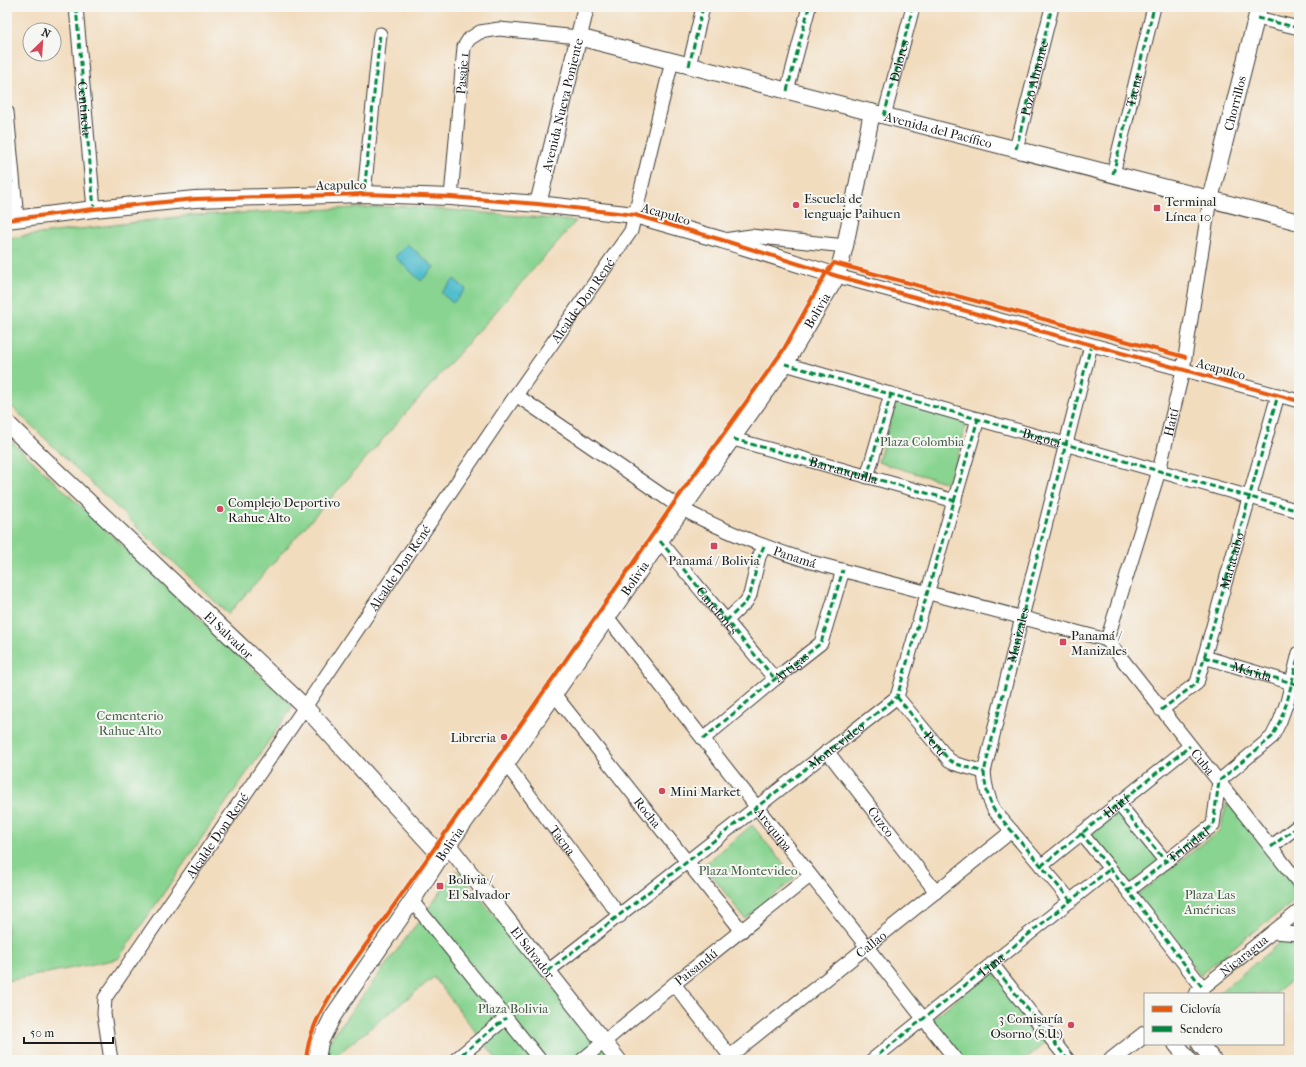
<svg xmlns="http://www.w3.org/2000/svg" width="1306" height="1067" font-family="'IM FELL French Canon',serif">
  <rect width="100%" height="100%" fill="#f6f6f2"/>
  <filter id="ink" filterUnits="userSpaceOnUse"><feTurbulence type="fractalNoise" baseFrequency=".025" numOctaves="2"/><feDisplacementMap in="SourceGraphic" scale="8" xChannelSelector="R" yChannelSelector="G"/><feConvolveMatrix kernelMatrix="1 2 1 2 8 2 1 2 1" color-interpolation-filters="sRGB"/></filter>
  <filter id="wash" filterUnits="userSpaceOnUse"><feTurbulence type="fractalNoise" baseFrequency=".012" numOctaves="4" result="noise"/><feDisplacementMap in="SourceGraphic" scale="16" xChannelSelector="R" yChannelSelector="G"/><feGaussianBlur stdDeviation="0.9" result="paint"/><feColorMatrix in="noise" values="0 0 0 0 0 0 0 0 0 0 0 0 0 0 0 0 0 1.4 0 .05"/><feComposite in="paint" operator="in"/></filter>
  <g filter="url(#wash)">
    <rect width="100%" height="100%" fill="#f2dcbe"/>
    <g fill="#89d491" stroke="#527856">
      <path d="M 404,206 L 576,221 L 228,614 L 7,402 L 7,238 L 194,215 Z"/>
      <path d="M 897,399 L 967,421 L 951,484 L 878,462 Z"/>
      <path d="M 7,437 L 293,706 L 118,959 L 7,981 Z"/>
      <path d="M 1227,802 L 1299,891 L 1299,898 L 1250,934 L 1200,975 L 1137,895 L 1220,830 Z"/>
      <path d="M 1117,808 L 1161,860 L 1128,886 L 1086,833 Z"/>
      <path d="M 752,825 L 795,878 L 745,919 L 704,865 Z"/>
      <path d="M 457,870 L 612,1060 L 497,1060 L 434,977 L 334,1057 L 335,1060 L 324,1060 L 326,1045 Z"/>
      <path d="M 1283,940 L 1299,941 L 1299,975 L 1275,994 L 1218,994 Z"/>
      <path d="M 992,971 L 1048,1041 L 1024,1060 L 963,1060 L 931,1020 Z"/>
    </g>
    <g fill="#53bece" stroke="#386d75">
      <path d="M 407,244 L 434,267 L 421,281 L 395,257 Z"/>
      <path d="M 454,279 L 466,289 L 453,303 L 441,293 Z"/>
    </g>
  </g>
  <g filter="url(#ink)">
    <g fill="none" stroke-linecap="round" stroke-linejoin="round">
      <defs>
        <g id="minor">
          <path id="s1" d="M 76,7 L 94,209"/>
          <path d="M 1257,18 L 1299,28"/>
          <path d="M 689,66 L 703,7"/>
          <path d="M 787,91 L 809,7"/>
          <path d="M 7,112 L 17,219"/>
          <path d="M 884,116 L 913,7"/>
          <path d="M 1016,149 L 1052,7"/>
          <path id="s2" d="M 1113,174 L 1154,7"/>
          <path d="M 364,194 L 380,34"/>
          <path id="s3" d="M 451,197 L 464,47 L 469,39 L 480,32 L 499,29 L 578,37"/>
          <path d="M 724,240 L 751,236 L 845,246"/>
          <path d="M 837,276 L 1299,401"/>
          <path id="s4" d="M 785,364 L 1299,511"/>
          <path id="s5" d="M 516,395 L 682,509 C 724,531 766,548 811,562 L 1107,640"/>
          <path id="s6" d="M 733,439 L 955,501"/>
          <path d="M 867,477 L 891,394"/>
          <path d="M 660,541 L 775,679"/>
          <path id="s7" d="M 607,617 L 956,1060"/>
          <path d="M 726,621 L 746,602 L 750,595 L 759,557 L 764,546"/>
          <path id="s8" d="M 1107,640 L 1159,471 L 1183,370 L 1210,199"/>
          <path id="s9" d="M 1107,640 L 1299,883"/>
          <path d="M 1204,657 L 1299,685"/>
          <path id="s10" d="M 554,694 L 742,931"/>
          <path id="s11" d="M 897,697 L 949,760 L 956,764 L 984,772"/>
          <path id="s12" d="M 1161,710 L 1197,683 L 1278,395"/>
          <path id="s13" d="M 703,739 L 775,679 L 821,643 L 843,570"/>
          <path id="s14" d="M 827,751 L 936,892"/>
          <path id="s15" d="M 506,764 L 620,916"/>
          <path d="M 1219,781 L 1272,737 L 1280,721 L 1287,702 L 1299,653"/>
          <path d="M 1118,803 L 1166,862"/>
          <path d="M 1081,833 L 1128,891 L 1203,988"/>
          <path d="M 1271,847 L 1299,825"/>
          <path d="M 1041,866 L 1190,746"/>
          <path d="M 1128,891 L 1213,825 L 1219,781"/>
          <path d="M 412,901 L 540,1060"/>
          <path d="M 1071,901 L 994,810 C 988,798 985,786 984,772 L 1022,617 L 1091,345"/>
          <path d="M 1273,932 L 1299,934"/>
          <path d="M 992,964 L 1068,1060"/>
          <path id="s16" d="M 548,971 L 897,697 L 978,419"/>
          <path d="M 674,984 L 733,1060"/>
          <path id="s17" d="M 1195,994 L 1299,911"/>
          <path id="s18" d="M 730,1056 L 1012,831"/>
          <path id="s19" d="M 111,1060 L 104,1014 L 105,998 L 305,707 L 516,395 L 631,231 L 672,61"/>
          <path d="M 455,1060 L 506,1018"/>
          <path id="s20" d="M 582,1060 L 674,984 L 810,876"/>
          <path d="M 872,1060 L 1110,869"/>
        </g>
        <g id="tertiary">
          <path id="s21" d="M 578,37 L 1299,222"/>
          <path id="s22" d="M 1210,199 L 1259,7"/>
          <path id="s23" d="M 538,204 L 586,7"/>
          <path d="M 7,220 L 94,209 L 195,199 L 364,194 L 451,197 L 538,204 L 635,215 L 722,240 L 837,276"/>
          <path id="s24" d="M 7,423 L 52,467 L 305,707 L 441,856"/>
          <path id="s25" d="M 448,845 L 618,1060"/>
          <path d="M 1176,1044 L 1189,1060"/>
          <path d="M 1200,1044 L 1213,1060"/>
          <path id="s26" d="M 317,1060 L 320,1042 L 333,1016 L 412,901 L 448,845 L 506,764 L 682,509 L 785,364 L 837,276 L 845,246 L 872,112"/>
          <path d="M 1112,1060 L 1145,1034"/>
        </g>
      </defs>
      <use href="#minor" stroke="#3c3934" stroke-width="15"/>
      <use href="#tertiary" stroke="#3c3934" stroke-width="18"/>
      <use href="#minor" stroke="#fff" stroke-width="13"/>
      <use href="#tertiary" stroke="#fff" stroke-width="16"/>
      <g stroke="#00873e" stroke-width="3" stroke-dasharray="6 3" stroke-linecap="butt">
        <path d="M 76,7 L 94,209"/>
        <path d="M 1257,18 L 1299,28"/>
        <path d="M 689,66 L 703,7"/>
        <path d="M 787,91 L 809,7"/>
        <path id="s27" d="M 884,116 L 913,7"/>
        <path id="s28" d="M 1016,149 L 1052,7"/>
        <path d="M 1113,174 L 1154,7"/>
        <path d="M 7,181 L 13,182"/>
        <path d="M 364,194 L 380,34"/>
        <path d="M 785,364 L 1299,511"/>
        <path d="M 733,439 L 955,501"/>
        <path d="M 867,477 L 891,394"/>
        <path id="s29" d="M 660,541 L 775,679"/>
        <path d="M 726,621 L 746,602 L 750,595 L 759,557 L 764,546"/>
        <path id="s30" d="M 1204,657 L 1299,685"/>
        <path d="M 897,697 L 949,760 L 956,764 L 984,772"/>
        <path d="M 1161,710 L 1197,683 L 1278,395"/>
        <path d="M 703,739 L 775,679 L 821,643 L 843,570"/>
        <path d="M 1118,803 L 1166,862"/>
        <path d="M 1081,833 L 1128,891 L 1203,988"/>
        <path d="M 1271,847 L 1299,825"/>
        <path id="s31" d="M 1041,866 L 1190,746"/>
        <path id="s32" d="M 1128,891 L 1213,825 L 1219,781 L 1272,737 L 1280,721 L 1287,702 L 1299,653"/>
        <path id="s33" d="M 1071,901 L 994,810 C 988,798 985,786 984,772 L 1022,617 L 1091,345"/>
        <path d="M 992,964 L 1068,1060"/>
        <path d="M 548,971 L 897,697 L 978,419"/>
        <path d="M 455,1060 L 506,1018"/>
        <path id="s34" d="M 872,1060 L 1110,869"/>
      </g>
      <defs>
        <g id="cycleway">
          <path d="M 7,220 L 94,209 L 195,199 L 364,194 L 451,197 L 538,204 L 635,215 L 722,240 L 837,276 L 1299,401"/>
          <path d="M 306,1060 C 308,1034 320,1012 333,991 L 434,849 L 620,582 L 674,503 L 784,349 L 826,273 L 834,263 L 1185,357"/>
        </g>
      </defs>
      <use href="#cycleway" stroke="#f6f6f2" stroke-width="6"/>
      <use href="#cycleway" stroke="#e8590c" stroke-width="4"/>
    </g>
  </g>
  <g fill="#d1495b" stroke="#f6f6f2" stroke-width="1.5">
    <circle cx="796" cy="205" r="4"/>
    <rect x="1153" y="204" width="8" height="8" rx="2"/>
    <circle cx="220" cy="509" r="4"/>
    <rect x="710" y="542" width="8" height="8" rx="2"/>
    <rect x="1059" y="638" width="8" height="8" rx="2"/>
    <circle cx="504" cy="737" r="4"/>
    <circle cx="662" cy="791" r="4"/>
    <rect x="436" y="882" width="8" height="8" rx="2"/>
    <circle cx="1071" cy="1025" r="4"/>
  </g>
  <g text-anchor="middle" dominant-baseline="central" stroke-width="4" stroke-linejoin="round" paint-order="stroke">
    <g font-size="13" fill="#1c1c1c" stroke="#f6f6f2">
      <text stroke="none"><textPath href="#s27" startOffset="57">Dolores</textPath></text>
      <text stroke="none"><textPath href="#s3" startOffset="124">Pasaje 1</textPath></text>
      <text stroke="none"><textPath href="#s28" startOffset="73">Pozo Almonte</textPath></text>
      <text stroke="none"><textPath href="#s2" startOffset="86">Tacna</textPath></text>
      <text stroke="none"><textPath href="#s22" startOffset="99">Chorrillos</textPath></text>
      <text stroke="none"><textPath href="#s23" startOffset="102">Avenida Nueva Poniente</textPath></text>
      <text stroke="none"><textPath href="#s1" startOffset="102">Centinela</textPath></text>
      <text stroke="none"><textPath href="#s21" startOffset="372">Avenida del Pacífico</textPath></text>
      <text transform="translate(341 185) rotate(-1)">Acapulco</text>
      <text transform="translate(666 214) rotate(16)">Acapulco</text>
      <text stroke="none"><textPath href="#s19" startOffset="908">Alcalde Don René</textPath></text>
      <text stroke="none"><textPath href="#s26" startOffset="903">Bolivia</textPath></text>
      <text transform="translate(1221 369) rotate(15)">Acapulco</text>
      <text stroke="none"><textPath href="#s8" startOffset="227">Haití</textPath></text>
      <text stroke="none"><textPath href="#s4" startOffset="267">Bogotá</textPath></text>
      <text stroke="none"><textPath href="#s6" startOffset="115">Barranquilla</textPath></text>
      <text stroke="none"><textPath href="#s5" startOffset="324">Panamá</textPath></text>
      <text stroke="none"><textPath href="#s12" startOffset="172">Maracaibo</textPath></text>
      <text stroke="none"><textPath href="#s19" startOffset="584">Alcalde Don René</textPath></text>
      <text stroke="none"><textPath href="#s26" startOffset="579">Bolivia</textPath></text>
      <text stroke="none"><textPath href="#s29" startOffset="90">Canelones</textPath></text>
      <text stroke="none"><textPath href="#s24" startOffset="307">El Salvador</textPath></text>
      <text stroke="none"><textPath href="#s33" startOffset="300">Manizales</textPath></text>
      <text stroke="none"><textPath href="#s13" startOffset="114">Artigas</textPath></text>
      <text stroke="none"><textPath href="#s30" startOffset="50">Mérida</textPath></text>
      <text stroke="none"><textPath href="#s11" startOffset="60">Perú</textPath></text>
      <text stroke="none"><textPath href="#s16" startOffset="366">Montevideo</textPath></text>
      <text stroke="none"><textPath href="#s9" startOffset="155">Cuba</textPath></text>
      <text stroke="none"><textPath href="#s31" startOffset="96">Haití</textPath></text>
      <text stroke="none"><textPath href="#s10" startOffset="151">Rocha</textPath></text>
      <text stroke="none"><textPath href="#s14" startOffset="89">Cuzco</textPath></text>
      <text stroke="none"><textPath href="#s7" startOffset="270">Arequipa</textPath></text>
      <text stroke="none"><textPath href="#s19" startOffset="260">Alcalde Don René</textPath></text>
      <text stroke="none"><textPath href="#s15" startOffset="95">Tacna</textPath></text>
      <text stroke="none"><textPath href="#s26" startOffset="255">Bolivia</textPath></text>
      <text stroke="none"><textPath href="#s32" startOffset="76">Trinidad</textPath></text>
      <text stroke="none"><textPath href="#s18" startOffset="180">Callao</textPath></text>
      <text stroke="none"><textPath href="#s25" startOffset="137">El Salvador</textPath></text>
      <text stroke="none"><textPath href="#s17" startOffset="62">Nicaragua</textPath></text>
      <text stroke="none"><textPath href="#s34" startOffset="153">Lima</textPath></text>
      <text stroke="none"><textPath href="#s20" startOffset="147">Paisandú</textPath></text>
    </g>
    <g font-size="13" fill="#1c1c1c" stroke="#f6f6f2" text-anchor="start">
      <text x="804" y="198">Escuela de<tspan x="804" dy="15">lenguaje Paihuen</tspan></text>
      <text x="1165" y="201">Terminal<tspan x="1165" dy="15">Línea 10</tspan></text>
      <text x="228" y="502">Complejo Deportivo<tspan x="228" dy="15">Rahue Alto</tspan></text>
      <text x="714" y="560" text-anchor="middle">Panamá / Bolivia</text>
      <text x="1071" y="635">Panamá /<tspan x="1071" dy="15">Manizales</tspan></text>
      <text x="496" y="737" text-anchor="end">Libreria</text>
      <text x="670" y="791">Mini Market</text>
      <text x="448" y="879">Bolivia /<tspan x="448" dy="15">El Salvador</tspan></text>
      <text x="1063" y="1018" text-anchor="end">3 Comisaría<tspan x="1063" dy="15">Osorno (S.U.)</tspan></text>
    </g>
    <g font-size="13" fill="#425c45" stroke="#f6f6f2">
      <text x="922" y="441">Plaza Colombia</text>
      <text x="130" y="715">Cementerio<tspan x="130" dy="15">Rahue Alto</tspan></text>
      <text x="748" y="870">Plaza Montevideo</text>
      <text x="1210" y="894">Plaza Las<tspan x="1210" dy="15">Américas</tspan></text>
      <text x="513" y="1008">Plaza Bolivia</text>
    </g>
  </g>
  <rect width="1306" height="1067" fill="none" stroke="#f6f6f2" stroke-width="24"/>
  <rect x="1144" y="993" width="140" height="52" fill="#f6f6f2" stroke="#9f9f9c"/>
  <rect x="1152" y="1006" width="20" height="6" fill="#e8590c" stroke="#9f9f9c"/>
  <text x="1180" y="1013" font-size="12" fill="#1c1c1c">Ciclovía</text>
  <rect x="1152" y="1026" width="20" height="6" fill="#00873e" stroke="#9f9f9c"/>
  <text x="1180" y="1033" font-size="12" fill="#1c1c1c">Sendero</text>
  <g transform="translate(42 42) rotate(25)"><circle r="19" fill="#f6f6f2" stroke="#9f9f9c"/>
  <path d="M0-3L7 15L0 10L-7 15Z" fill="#d1495b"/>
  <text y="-6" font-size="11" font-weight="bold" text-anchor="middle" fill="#1c1c1c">N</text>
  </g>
  <path d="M24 1037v6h89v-6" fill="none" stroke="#1c1c1c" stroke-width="2"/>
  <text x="30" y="1037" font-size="12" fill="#1c1c1c" stroke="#f6f6f2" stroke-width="3" paint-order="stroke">50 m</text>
</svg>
